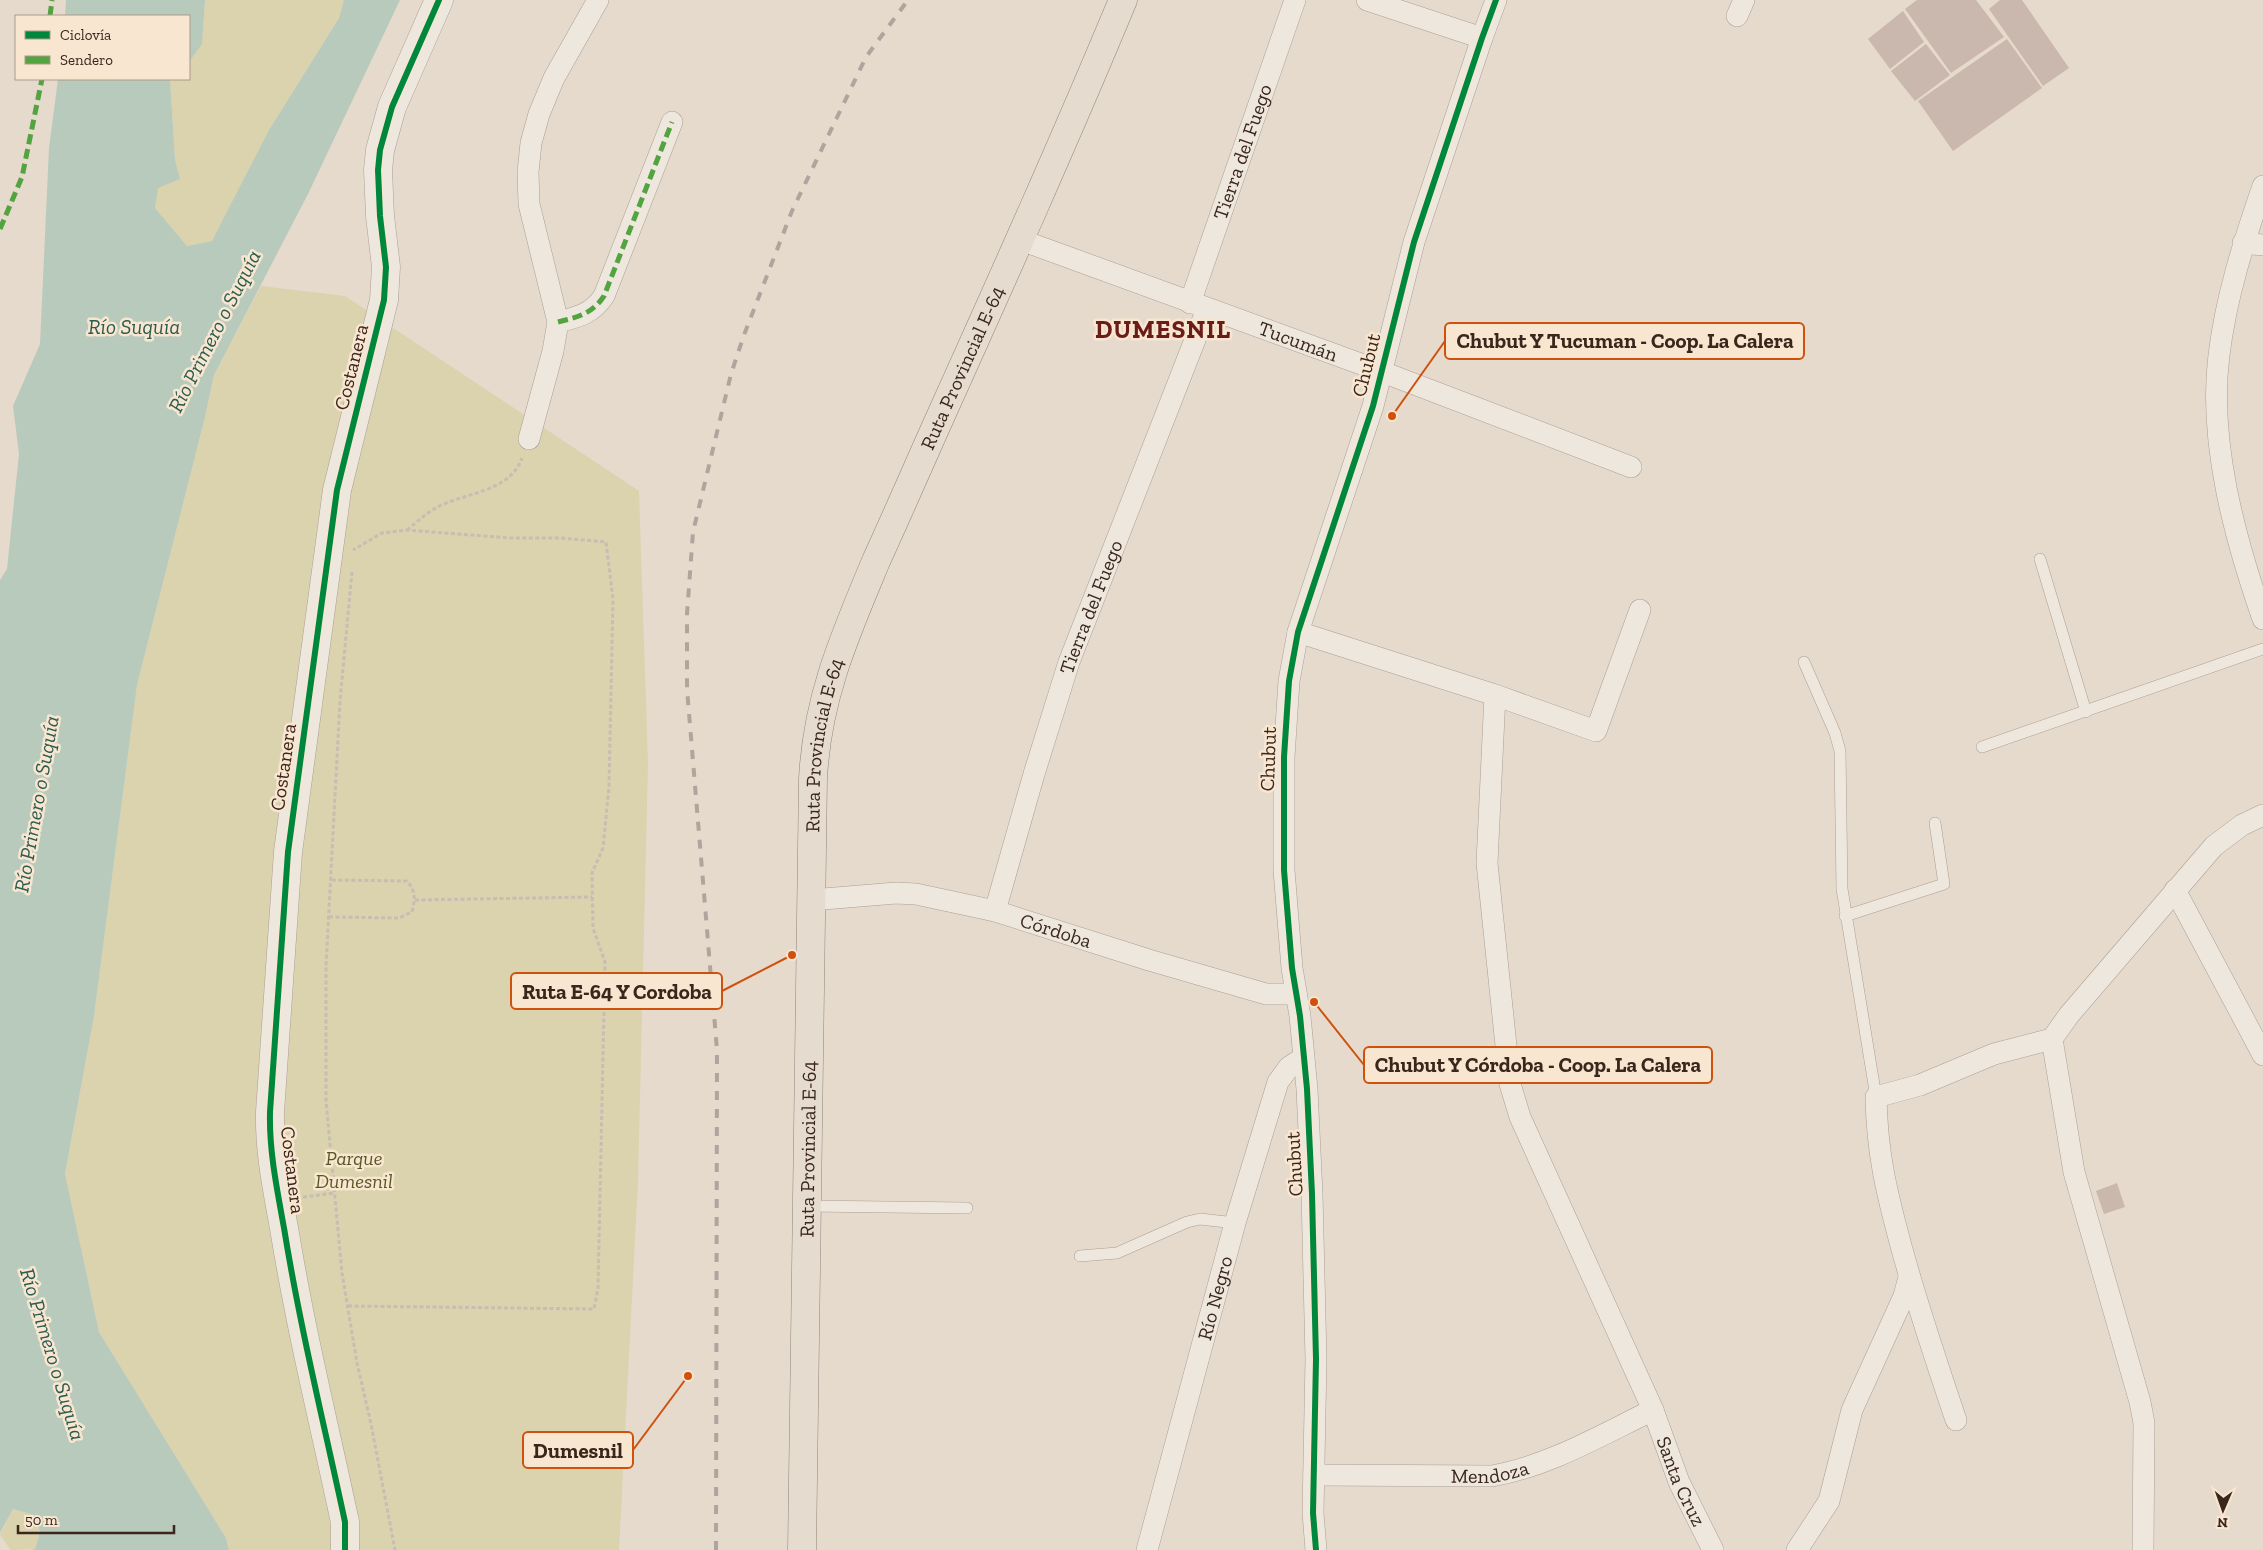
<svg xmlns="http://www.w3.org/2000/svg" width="2263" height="1550" font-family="'Zilla Slab',serif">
  <rect width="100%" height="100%" fill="#e6dacc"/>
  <g fill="#dad3ad">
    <path d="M 205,0 L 344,0 L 339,18 L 269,130 L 219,231 L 212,241 L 187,246 L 155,208 L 157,188 L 179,179 L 175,160 L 170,79 L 189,79 L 189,62 L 202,44 Z"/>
    <path d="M 261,286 L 345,296 L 639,491 L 648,763 L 638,1180 L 619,1550 L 229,1550 L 226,1538 L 99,1332 L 65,1175 L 94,1016 L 137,685 L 205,417 L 214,375 Z"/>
    <path d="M 13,1509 L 34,1515 L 40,1532 L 35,1549 L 11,1550 L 0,1535 Z"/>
  </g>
  <g fill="#b8cabc">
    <path d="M 66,0 L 205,0 L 202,44 L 189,62 L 189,16 L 65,16 Z"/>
    <path d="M 344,0 L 400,0 L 308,194 L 214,375 L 205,417 L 137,685 L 94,1016 L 65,1174 L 99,1332 L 226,1538 L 229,1550 L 31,1550 L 35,1549 L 40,1532 L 34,1515 L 13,1509 L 0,1533 L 0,580 L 7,569 L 19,454 L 13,406 L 40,344 L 49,148 L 58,79 L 170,79 L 175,160 L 180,179 L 158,188 L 155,208 L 187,246 L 212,241 L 269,130 L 339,18 Z"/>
  </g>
  <g fill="#cab7ad">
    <path d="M 1917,0 L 1976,0 L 2004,37 L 1951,73 L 1905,9 Z"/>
    <path d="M 2000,0 L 2022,0 L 2069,68 L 2043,86 L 1989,9 Z"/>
    <path d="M 1903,11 L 1924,42 L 1890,69 L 1868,39 Z"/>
    <path d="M 2007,39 L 2042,88 L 1953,151 L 1918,101 Z"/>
    <path d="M 1926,44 L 1950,75 L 1915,101 L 1891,71 Z"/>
    <path d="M 2117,1183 L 2125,1207 L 2104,1214 L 2096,1191 Z"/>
  </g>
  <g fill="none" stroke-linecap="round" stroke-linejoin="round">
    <defs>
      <g id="service">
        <path d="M 2040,559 L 2086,712"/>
        <path d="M 1804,662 L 1835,733 L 1840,751 L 1842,889 L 1876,1097"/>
        <path d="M 1982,747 L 2263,649"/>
        <path d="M 1845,916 L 1944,884 L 1935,823"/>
        <path d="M 808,1206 L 967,1208"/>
        <path d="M 1080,1256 L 1117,1253 L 1187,1222 L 1200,1219 L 1235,1223"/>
      </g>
      <g id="minor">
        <path d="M 1367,0 L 1482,38"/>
        <path d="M 1737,16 L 1744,0"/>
        <path d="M 2263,186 C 2244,241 2226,297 2219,355 C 2208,441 2235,539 2263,619"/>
        <path id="s1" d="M 1021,240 L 1380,371 L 1631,467"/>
        <path d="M 2243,243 L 2263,245"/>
        <path id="s2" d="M 1190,303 L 1295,0"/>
        <path d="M 558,322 C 578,317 592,314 604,296 L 672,122"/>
        <path d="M 529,439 L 553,351 L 558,322 L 529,204 L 528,172 L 531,143 L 539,114 L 554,78 L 598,0"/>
        <path id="s3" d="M 1298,632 L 1495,695 L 1487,863 L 1510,1084 L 1520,1117 L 1653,1410 L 1679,1482 L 1713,1550"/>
        <path d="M 1495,695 L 1596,731 L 1640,610"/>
        <path d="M 2175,890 L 2263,1055"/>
        <path id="s4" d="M 811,900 L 896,893 L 916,894 L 995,911 L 1149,960 L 1266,994 L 1296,994"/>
        <path id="s5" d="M 995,911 L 1034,774 L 1069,662 L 1207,309"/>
        <path d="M 2052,1039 L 2074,1172 L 2140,1402 L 2144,1423 L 2143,1550"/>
        <path d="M 1956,1420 C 1936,1361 1916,1302 1900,1242 C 1886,1190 1877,1152 1876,1097 L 1920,1085 L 1994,1054 L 2052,1039 L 2069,1015 L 2214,846 L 2242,825 L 2263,815"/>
        <path id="s6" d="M 1314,1475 L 1492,1476 C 1549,1466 1601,1435 1653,1410"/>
        <path id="s7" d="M 1147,1550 L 1235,1223 L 1278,1082 L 1289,1067 L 1303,1058"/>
        <path d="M 1316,1550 L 1313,1513 L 1316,1359 L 1312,1194 L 1307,1089 L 1300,1016 L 1292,968 L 1284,870 L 1284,757 L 1289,681 L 1298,632 L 1373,406 L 1414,242 L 1482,38 L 1496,0"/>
        <path d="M 1797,1550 L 1829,1501 L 1852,1410 L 1904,1296 L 1909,1277"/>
      </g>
      <path id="tertiary" d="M 345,1550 L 345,1522 C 324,1424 300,1327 284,1228 C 277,1189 269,1151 270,1112 L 288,852 L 337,490 L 384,300 L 386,267 L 380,216 L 378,170 L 380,150 L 392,107 L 439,0"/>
      <g id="primary">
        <path id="s8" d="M 802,1550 L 813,779 C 817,698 845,635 876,561 C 897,515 917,469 938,422 C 1001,282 1064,142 1123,0"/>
      </g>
    </defs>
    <use href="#service" stroke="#ab9f95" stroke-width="12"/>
    <use href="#minor" stroke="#ab9f95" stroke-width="22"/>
    <use href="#tertiary" stroke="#ab9f95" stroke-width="29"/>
    <use href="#primary" stroke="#90857c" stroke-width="29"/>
    <g stroke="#c7bdb5" stroke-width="3" stroke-dasharray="4 2.5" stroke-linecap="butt">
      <path d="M 407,530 C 416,523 425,514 434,509 C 462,492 509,494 522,458"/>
      <path d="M 352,572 L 340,701 L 326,966 L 326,1101 L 342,1273 L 357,1363 L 371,1424 L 395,1550"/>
      <path d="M 415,900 L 592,897"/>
      <path d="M 329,917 L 399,918 L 412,912 C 415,899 416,891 407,881 L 331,880"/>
      <path d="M 303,1197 L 335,1193"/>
      <path d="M 348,1306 L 594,1309 L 598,1288 L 605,962 L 593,928 L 592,873 L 603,848 L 609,786 L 613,599 L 606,542 L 560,538 L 509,538 L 407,530 L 382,533 L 353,550"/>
    </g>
    <use href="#service" stroke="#eee7de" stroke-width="11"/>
    <use href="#minor" stroke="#eee7de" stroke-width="21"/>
    <use href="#tertiary" stroke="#eee7de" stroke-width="28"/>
    <use href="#primary" stroke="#e5dbcf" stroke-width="28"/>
    <path stroke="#ada59e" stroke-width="4" stroke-dasharray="9 9" stroke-linecap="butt" d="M 716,1550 L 717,1050 L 687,689 L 687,614 L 693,532 L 731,374 L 744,335 L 792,211 L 866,57 L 908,0"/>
    <g stroke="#54a341" stroke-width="5" stroke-dasharray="10 5" stroke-linecap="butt">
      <path d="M 50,16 L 52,0"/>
      <path d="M 0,229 L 22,177 L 42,79"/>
      <path d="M 558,322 C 578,317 592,314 604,296 L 672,122"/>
    </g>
    <defs>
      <g id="cycleway">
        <path d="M 345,1550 L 345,1522 C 324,1424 300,1327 284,1228 C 277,1189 269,1151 270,1112 L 288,852 L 337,490 L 384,300 L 386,267 L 380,216 L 378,170 L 380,150 L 392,107 L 439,0"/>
        <path d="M 1316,1550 L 1313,1513 L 1316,1359 L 1312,1194 L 1307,1089 L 1300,1016 L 1292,968 L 1284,870 L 1284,757 L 1289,681 L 1298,632 L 1373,406 L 1414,242 L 1482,38 L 1496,0"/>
      </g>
    </defs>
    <use href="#cycleway" stroke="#f8e6d1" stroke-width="9"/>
    <use href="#cycleway" stroke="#00873e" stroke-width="6"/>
  </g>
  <g text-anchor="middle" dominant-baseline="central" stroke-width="5" stroke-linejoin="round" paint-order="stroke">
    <g font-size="20" fill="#3b261c" stroke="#f8e6d1">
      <text stroke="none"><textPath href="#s2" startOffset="160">Tierra del Fuego</textPath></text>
      <text stroke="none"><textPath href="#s1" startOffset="295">Tucumán</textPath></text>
      <text transform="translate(1366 365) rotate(-76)">Chubut</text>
      <text transform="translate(351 367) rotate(-76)">Costanera</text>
      <text stroke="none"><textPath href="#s8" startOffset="1211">Ruta Provincial E-64</textPath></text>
      <text stroke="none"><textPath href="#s5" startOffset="319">Tierra del Fuego</textPath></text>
      <text stroke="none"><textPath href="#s8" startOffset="806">Ruta Provincial E-64</textPath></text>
      <text transform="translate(1268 759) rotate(-88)">Chubut</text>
      <text transform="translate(283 767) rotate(-82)">Costanera</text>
      <text stroke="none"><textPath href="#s4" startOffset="250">Córdoba</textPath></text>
      <text stroke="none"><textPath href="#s8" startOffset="401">Ruta Provincial E-64</textPath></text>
      <text transform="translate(1294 1164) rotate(-93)">Chubut</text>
      <text transform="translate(293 1170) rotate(83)">Costanera</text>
      <text stroke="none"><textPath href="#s7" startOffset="261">Río Negro</textPath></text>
      <text stroke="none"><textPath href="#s6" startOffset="176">Mendoza</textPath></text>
      <text stroke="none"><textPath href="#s3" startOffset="1030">Santa Cruz</textPath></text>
    </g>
    <g font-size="20" font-style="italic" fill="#545921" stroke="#f8e6d1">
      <text x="354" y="1158">Parque<tspan x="354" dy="23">Dumesnil</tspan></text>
    </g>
    <g font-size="21" font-style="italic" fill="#2b5c51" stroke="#f8e6d1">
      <text x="134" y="326">Río Suquía</text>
      <text transform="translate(214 331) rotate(-63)">Río Primero o Suquía</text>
      <text transform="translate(36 804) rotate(-80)">Río Primero o Suquía</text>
      <text transform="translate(53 1354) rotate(73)">Río Primero o Suquía</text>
    </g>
    <g font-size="25" font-weight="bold" letter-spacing="1" fill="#6b1c19" stroke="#f8e6d1">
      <text x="1163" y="329">DUMESNIL</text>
    </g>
  </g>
  <path fill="none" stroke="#ce510e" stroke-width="2" d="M1392 416L1445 341M792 955L722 991M1314 1002L1364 1065M688 1376L633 1450"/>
  <g fill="#ce510e" stroke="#f8e6d1" stroke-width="2">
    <circle cx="1392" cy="416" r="5"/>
    <circle cx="792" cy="955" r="5"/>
    <circle cx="1314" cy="1002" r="5"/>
    <circle cx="688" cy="1376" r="5"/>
  </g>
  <g fill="#f8e6d1" stroke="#ce510e" stroke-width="2">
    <rect x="1445" y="323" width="359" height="36" rx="5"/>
    <rect x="511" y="973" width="211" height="36" rx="5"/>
    <rect x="1364" y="1047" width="348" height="36" rx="5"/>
    <rect x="523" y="1432" width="110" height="36" rx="5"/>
  </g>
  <g font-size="21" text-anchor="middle" font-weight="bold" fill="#3b261c">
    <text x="1625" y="348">Chubut Y Tucuman - Coop. La Calera</text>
    <text x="617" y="999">Ruta E-64 Y Cordoba</text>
    <text x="1538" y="1072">Chubut Y Córdoba - Coop. La Calera</text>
    <text x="578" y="1458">Dumesnil</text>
  </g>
  <rect x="15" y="15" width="175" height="65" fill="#f8e6d1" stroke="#ac9989"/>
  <rect x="25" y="31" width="25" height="8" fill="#00873e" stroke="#ac9989"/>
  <text x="60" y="40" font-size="15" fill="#3b261c">Ciclovía</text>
  <rect x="25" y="56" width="25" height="8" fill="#54a341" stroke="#ac9989"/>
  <text x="60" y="65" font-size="15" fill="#3b261c">Sendero</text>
  <g transform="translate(2223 1510) rotate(182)" stroke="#f8e6d1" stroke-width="4" paint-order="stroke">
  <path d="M0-4L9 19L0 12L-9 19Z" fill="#3b261c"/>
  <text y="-8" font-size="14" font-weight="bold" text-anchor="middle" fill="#3b261c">N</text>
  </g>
  <path d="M18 1525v8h156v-8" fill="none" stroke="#3b261c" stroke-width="2.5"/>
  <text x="25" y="1525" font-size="15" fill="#3b261c" stroke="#f8e6d1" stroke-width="4" paint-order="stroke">50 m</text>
</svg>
